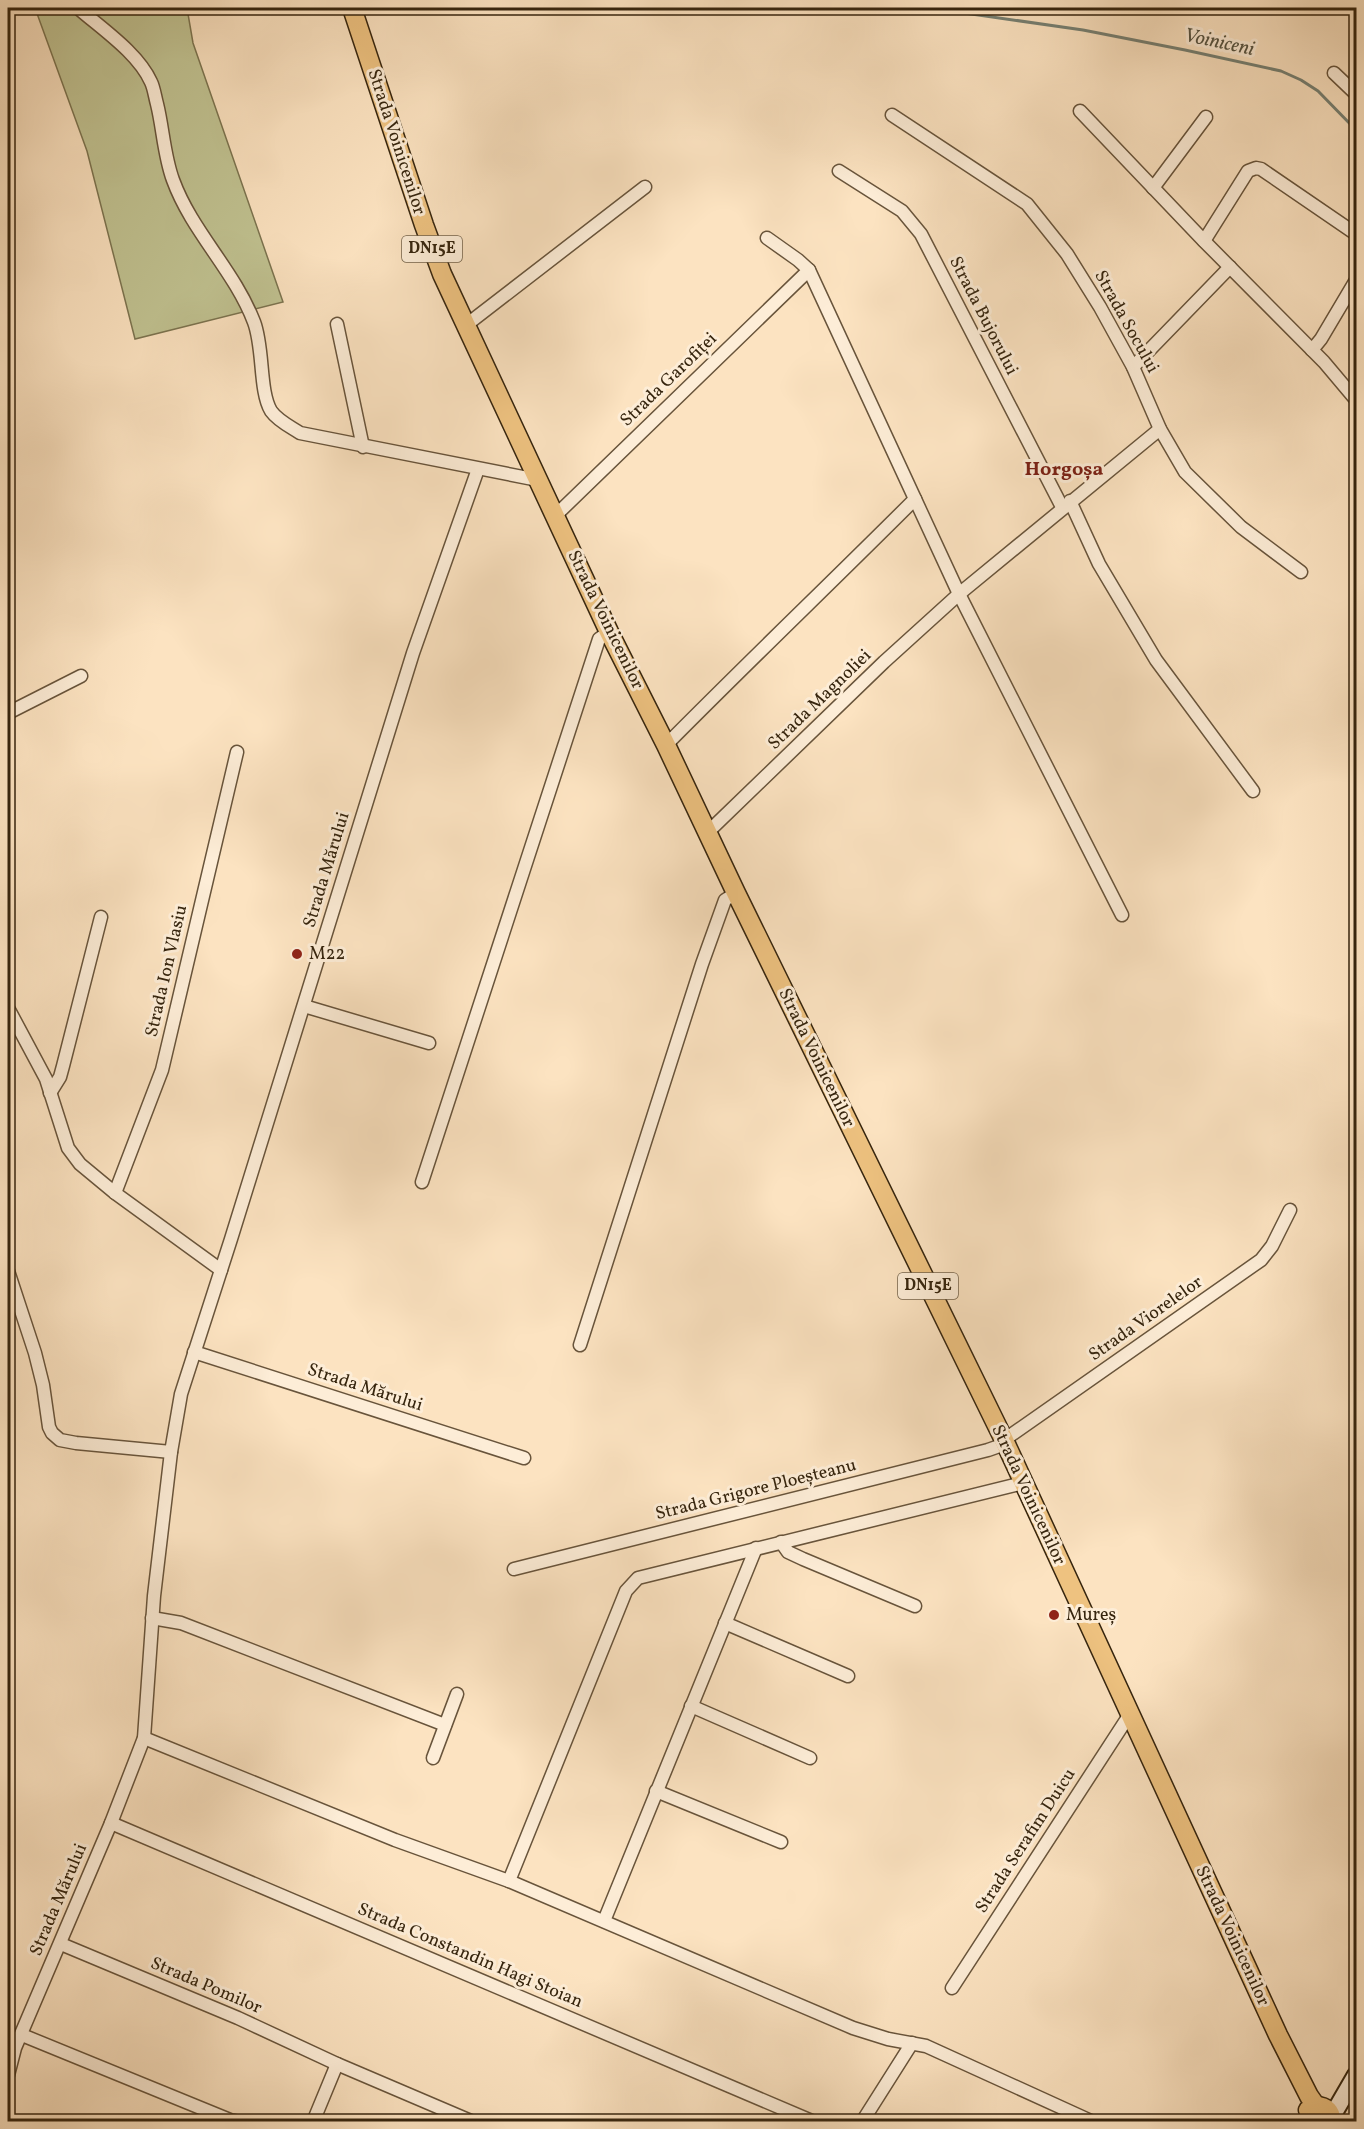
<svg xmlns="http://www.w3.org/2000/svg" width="1364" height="2129" font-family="Vollkorn,serif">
  <rect width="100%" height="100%" fill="#fce3c1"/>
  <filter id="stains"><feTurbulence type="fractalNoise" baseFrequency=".00333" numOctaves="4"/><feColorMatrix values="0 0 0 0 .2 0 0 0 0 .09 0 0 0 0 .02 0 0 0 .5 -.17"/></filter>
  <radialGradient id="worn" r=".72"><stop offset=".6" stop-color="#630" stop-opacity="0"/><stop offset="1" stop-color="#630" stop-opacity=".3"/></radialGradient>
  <path fill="#c1c392" stroke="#7c7450" stroke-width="1.5" d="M 35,8 L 187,8 L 193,43 L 283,302 L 135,339 L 87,151 Z"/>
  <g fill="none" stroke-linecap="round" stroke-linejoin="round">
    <path stroke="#768073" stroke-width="3" d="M 840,8 L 886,10 L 937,9 L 1083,30 L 1185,50 L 1281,71 L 1301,80 L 1318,91 L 1356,130"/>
    <defs>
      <g id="street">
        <path d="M 78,8 C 102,29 138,53 151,82 C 154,88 155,97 157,104 C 163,128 164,156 173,180 C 192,232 234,270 254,322 C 264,348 259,391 271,411 C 278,421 291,427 300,433 L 538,480"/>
        <path d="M 1334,73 L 1356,94"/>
        <path d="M 1080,111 L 1204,241 L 1324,362 L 1356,400"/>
        <path d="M 892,115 L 1027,204 L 1067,254 L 1100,307 L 1133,367 L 1160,429 L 1185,472 L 1241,527 L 1301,572"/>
        <path d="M 839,171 L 902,211 L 921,234 L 1062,507"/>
        <path d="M 1153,188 L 1206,117"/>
        <path d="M 1204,241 L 1248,171 L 1256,168 L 1261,169 L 1356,234"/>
        <path d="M 337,324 L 363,447"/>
        <path d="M 465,326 L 645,187"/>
        <path d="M 1312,350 L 1321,339 L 1356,280"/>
        <path d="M 1133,367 L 1230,267"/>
        <path d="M 915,499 L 959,594 L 1122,915"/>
        <path d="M 1070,501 L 1099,564 L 1156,660 L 1253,791"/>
        <path d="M 555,516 L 809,270"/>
        <path d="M 8,713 L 81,676"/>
        <path d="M 666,745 C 748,662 832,582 915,499 L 809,270 L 798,260 L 767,238"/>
        <path d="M 707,833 L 884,662 L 959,594 L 1160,429"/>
        <path d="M 304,1006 L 429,1043"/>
        <path d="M 8,1008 L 46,1079 L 68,1148 L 80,1164 L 115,1193 L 221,1270"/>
        <path d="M 50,1093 L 60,1077 L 63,1066 L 101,917"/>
        <path d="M 422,1182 L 599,639 L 609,632"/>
        <path d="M 115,1193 L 162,1070 L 237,752"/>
        <path d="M 8,1271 L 35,1353 L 43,1385 L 49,1427 L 52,1433 L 60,1440 L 76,1443 L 171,1452"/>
        <path d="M 580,1345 L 702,964 L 725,900 L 736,893"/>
        <path d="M 194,1352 L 524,1458"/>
        <path d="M 1004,1440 L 1261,1260 L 1272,1246 L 1290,1210"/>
        <path d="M 1023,1483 L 638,1578 L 626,1591 L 509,1881 L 853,2028 L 888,2039 L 926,2046 L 1093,2122"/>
        <path d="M 781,1542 L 788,1552 L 803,1559 L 915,1606"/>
        <path d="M 514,1569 L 988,1450 L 1005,1444"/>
        <path d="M 152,1618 L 181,1623 L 445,1725"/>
        <path d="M 725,1623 L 848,1676"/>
        <path d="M 691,1706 L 810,1758"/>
        <path d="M 144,1738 L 395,1840 L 509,1881"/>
        <path d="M 433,1758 L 457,1694"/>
        <path d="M 656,1791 L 781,1842"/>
        <path d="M 111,1823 L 814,2122"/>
        <path d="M 604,1921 L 756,1548"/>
        <path d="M 61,1944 L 238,2018 L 337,2064 L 473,2122"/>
        <path d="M 952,1988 L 1130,1714"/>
        <path d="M 22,2035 L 230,2120 L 240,2122"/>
        <path d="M 8,2075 L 15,2048 L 111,1823 L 144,1738 L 154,1596 L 171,1452 L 181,1394 L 231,1239 L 413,653 L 478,469"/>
        <path d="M 313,2122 L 337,2064"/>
        <path d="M 862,2122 L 912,2043"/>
      </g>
      <path id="secondary" d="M 1331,2118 L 1356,2075"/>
      <g id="primary">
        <path d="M 352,8 L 424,225 L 442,274 L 609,632 L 666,745 L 736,893 L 1004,1440 L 1278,2035 L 1309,2096 L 1316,2106"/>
        <path d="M 1308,2110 L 1316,2106 C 1326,2106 1332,2112 1331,2122"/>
      </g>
    </defs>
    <use href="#street" stroke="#68543b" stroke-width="15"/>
    <use href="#secondary" stroke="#36250e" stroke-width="20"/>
    <use href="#primary" stroke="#36250e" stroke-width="21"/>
    <use href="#street" stroke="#fdedd7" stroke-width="12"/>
    <use href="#secondary" stroke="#fdedd7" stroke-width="16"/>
    <use href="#primary" stroke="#eec280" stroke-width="18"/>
  </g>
  <g fill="#8f2418" stroke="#fdedd7" stroke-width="2">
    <circle cx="297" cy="954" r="6"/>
    <circle cx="1054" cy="1615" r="6"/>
  </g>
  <g text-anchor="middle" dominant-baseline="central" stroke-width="6" stroke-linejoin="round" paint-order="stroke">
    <g fill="#fdedd7" stroke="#72614a" stroke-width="1.5">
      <rect x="402" y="236" width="60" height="26" rx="4.5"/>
      <rect x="898" y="1273" width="60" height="26" rx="4.5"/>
    </g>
    <g font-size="16" font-weight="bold" fill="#36250e">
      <text x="432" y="249">DN15E</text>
      <text x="928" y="1286">DN15E</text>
    </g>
    <g font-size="18" fill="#36250e" stroke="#fdedd7">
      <text transform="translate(396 142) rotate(72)">Strada Voinicenilor</text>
      <text transform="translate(983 316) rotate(63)">Strada Bujorului</text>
      <text transform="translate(1126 322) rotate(61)">Strada Socului</text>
      <text transform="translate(669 380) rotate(-44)">Strada Garofiței</text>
      <text transform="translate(605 620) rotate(64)">Strada Voinicenilor</text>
      <text transform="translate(820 700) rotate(-44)">Strada Magnoliei</text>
      <text transform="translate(327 870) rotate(-73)">Strada Mărului</text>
      <text transform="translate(167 971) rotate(-77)">Strada Ion Vlasiu</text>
      <text transform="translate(816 1058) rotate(64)">Strada Voinicenilor</text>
      <text transform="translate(1146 1319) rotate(-35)">Strada Viorelelor</text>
      <text transform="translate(365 1388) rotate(18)">Strada Mărului</text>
      <text transform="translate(756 1490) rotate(-14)">Strada Grigore Ploeșteanu</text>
      <text transform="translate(1028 1495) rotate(65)">Strada Voinicenilor</text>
      <text transform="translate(1026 1841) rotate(-57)">Strada Serafim Duicu</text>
      <text transform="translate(59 1900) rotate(-67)">Strada Mărului</text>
      <text transform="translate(1232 1936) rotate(65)">Strada Voinicenilor</text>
      <text transform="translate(470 1956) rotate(23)">Strada Constandin Hagi Stoian</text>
      <text transform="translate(206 1986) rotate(23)">Strada Pomilor</text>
    </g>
    <g font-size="18" fill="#36250e" stroke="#fdedd7" text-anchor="start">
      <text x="309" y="954">M22</text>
      <text x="1066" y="1615">Mureș</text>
    </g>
    <g font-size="20" font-style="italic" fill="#565341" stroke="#fdedd7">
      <text transform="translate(1219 43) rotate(12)">Voiniceni</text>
    </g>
    <g font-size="20" font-weight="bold" fill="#7a1f14" stroke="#fdedd7">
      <text x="1064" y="470">Horgoșa</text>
    </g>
  </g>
  <rect width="1364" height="2129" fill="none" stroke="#fce3c1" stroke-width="30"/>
  <rect x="9" y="9" width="1346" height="2111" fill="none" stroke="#36250e" stroke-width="3"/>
  <rect x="15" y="15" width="1334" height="2099" fill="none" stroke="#36250e" stroke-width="1.5"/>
  <rect width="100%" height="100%" filter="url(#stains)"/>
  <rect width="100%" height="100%" fill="url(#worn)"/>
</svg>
